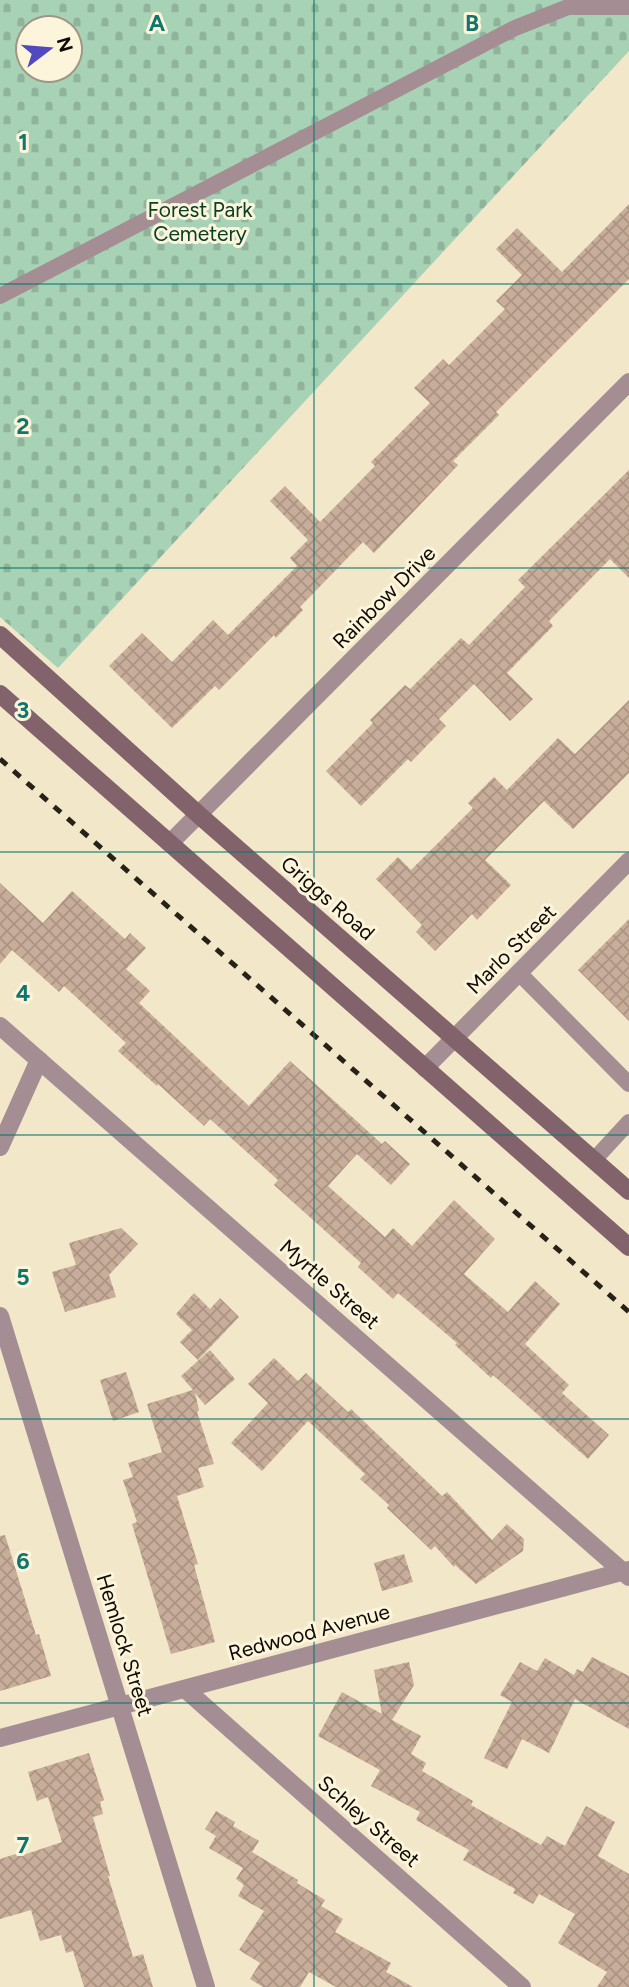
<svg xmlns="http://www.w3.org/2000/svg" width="629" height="1987" font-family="Figtree,sans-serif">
  <defs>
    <pattern id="cemetery-stones" width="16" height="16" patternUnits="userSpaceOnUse" patternTransform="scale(1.75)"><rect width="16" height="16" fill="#a7d2b6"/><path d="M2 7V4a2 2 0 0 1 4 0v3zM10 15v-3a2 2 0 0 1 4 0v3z" fill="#8fb39b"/></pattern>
    <pattern id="building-cross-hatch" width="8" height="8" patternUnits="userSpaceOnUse" patternTransform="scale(1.75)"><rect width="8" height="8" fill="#c8ad9a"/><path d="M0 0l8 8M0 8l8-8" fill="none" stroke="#ab9483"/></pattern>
  </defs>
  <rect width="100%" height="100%" fill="#f2e7c9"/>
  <path fill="url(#cemetery-stones)" fill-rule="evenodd" d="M 0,0 L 629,0 L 629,51 L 58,668 L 0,617 ZM 28,28 L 70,28 L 70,70 L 28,70 Z"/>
  <g fill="url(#building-cross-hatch)">
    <path d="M 629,204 L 629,279 L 496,412 L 499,415 L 453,461 L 458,465 L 374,553 L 363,542 L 300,607 L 303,610 L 276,638 L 274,635 L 219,690 L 215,686 L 172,728 L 109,666 L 142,633 L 172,662 L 213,620 L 228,635 L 297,566 L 290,558 L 308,540 L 270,501 L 285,486 L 320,522 L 375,466 L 371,462 L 430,403 L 414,388 L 443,359 L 449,365 L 505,309 L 496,301 L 522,275 L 496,249 L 517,228 L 562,272 Z"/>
    <path d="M 629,470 L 629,578 L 610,559 L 549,621 L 553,626 L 507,673 L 533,699 L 510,721 L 474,684 L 439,719 L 446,726 L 411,762 L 408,759 L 361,806 L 326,771 L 373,723 L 370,720 L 405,685 L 410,689 L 461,638 L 469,645 L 525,587 L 518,580 Z"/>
    <path d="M 629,700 L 629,773 L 573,829 L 544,801 L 485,860 L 511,885 L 477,920 L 472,914 L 435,951 L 416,932 L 422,925 L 376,879 L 398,857 L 411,870 L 473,808 L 468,803 L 494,777 L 507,790 L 558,738 L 575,754 Z"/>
    <path d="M 0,883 L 43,923 L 72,891 L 125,939 L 130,933 L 146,948 L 126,969 L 150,991 L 139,1003 L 249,1106 L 290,1061 L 382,1144 L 385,1141 L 410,1164 L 391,1185 L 357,1154 L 328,1186 L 385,1237 L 393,1228 L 412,1246 L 454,1200 L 495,1239 L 464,1274 L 508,1312 L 535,1281 L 560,1304 L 525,1344 L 569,1385 L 562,1393 L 609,1435 L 588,1459 L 493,1375 L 491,1378 L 455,1345 L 457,1343 L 398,1293 L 393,1299 L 358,1267 L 361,1263 L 274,1185 L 278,1180 L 210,1119 L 204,1126 L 158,1084 L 157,1086 L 118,1051 L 126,1043 L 64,986 L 59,992 L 12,950 L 0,964 Z"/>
    <path d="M 629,919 L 629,1021 L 578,970 Z"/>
    <path d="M 121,1228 L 138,1244 L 109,1275 L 116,1297 L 65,1312 L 52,1272 L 76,1265 L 69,1243 Z"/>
    <path d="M 194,1293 L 210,1309 L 220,1298 L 239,1317 L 198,1360 L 180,1342 L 192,1330 L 176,1314 Z"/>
    <path d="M 210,1350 L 235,1379 L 205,1405 L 195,1393 L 199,1410 L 197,1412 L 214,1464 L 198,1468 L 204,1487 L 177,1496 L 198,1564 L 194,1565 L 215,1642 L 171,1654 L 132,1524 L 137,1522 L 123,1480 L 133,1477 L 128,1463 L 162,1452 L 147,1404 L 193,1390 L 181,1376 Z"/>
    <path d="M 274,1358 L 298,1381 L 306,1373 L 348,1412 L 351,1409 L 442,1496 L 447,1492 L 492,1540 L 507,1524 L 524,1539 L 523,1551 L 476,1584 L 455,1565 L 454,1567 L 435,1546 L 431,1550 L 387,1508 L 389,1505 L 360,1479 L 365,1474 L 308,1421 L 262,1471 L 231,1443 L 268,1403 L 248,1384 Z"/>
    <path d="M 126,1372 L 139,1412 L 113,1421 L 100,1380 Z"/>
    <path d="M 5,1535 L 36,1635 L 39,1634 L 51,1676 L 0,1691 L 0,1536 Z"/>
    <path d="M 404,1554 L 413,1582 L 382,1591 L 374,1563 Z"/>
    <path d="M 592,1657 L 629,1676 L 629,1729 L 575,1699 L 549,1753 L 522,1739 L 507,1769 L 484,1758 L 512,1702 L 500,1695 L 520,1662 L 537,1671 L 545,1658 L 574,1675 L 577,1669 L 583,1672 Z"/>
    <path d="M 409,1662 L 414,1685 L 392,1720 L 421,1736 L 411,1754 L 426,1763 L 422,1771 L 473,1801 L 471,1805 L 541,1845 L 547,1836 L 565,1846 L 586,1806 L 615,1822 L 598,1856 L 629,1874 L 629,1987 L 597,1987 L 607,1972 L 558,1943 L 575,1914 L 539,1894 L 533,1904 L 513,1893 L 515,1889 L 463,1860 L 469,1850 L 416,1820 L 420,1812 L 371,1786 L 380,1770 L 318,1736 L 342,1692 L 382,1714 L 374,1670 Z"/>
    <path d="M 89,1753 L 104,1800 L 100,1802 L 103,1814 L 93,1817 L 110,1876 L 108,1876 L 133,1957 L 143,1954 L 153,1987 L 84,1987 L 73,1951 L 66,1953 L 61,1935 L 40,1941 L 31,1910 L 0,1919 L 0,1859 L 22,1852 L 23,1855 L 62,1842 L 48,1797 L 37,1801 L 28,1772 Z"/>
    <path d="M 216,1811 L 235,1822 L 233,1826 L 259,1841 L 252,1852 L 298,1880 L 297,1883 L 325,1900 L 321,1906 L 343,1919 L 335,1932 L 391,1963 L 386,1972 L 413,1987 L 336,1987 L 309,1972 L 300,1987 L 263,1987 L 250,1979 L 260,1963 L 239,1950 L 264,1911 L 238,1896 L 244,1885 L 236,1879 L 243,1868 L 209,1848 L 216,1836 L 205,1829 Z"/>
  </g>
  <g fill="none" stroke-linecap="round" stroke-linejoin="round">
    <g stroke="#a48d93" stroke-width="16">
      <path d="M 0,296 L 515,28 L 568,7 L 629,7"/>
      <path d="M 519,973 L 629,1084"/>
      <path d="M 594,1160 L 629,1122"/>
    </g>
    <g stroke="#a48d93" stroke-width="18">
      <path d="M 170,843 L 629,382"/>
      <path d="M 0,1026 L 629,1577"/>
      <path d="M 425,1068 L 629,861"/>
      <path d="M 0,1147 L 39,1060"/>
      <path d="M 0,1316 L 206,1987"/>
      <path d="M 185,1689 L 522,1987"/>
      <path d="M 0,1738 L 629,1570"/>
    </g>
    <g stroke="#82626b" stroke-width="18">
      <path d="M 0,635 L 199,815 L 629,1191"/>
      <path d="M 0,694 L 629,1247"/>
    </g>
    <path stroke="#262217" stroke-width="5" stroke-dasharray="9 9" stroke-linecap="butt" d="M 0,759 L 629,1312"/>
  </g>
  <path fill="none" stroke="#0f766e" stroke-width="2" stroke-opacity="0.55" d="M 314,0 L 314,1987M 0,284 L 629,284M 0,568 L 629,568M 0,852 L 629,852M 0,1135 L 629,1135M 0,1419 L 629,1419M 0,1703 L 629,1703"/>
  <g text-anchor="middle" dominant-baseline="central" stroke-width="6" stroke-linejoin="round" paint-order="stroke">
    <g font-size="21" fill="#074025" stroke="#fdf4dc">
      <text x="200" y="209">Forest Park<tspan x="200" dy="24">Cemetery</tspan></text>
    </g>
    <g font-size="21" fill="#0f0b03" stroke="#fdf4dc">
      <text transform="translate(384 597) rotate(-45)">Rainbow Drive</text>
      <text transform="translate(328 898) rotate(41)">Griggs Road</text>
      <text transform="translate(511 949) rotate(-45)">Marlo Street</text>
      <text transform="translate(330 1284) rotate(41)">Myrtle Street</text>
      <text transform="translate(309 1632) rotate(-15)">Redwood Avenue</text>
      <text transform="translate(125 1645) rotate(73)">Hemlock Street</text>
      <text transform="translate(369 1821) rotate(41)">Schley Street</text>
    </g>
  </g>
  <g font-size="23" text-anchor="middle" font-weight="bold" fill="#0f766e" stroke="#fdf4dc" stroke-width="6" stroke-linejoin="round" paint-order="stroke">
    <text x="157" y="31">A</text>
    <text x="472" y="31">B</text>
    <text x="23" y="150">1</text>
    <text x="23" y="434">2</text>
    <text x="23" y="718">3</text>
    <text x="23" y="1001">4</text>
    <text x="23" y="1285">5</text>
    <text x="23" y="1569">6</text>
    <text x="23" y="1853">7</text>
  </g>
  <g transform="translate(49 49) rotate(74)"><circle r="33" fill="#fdf4dc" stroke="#9e9785" stroke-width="2"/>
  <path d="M0-5L12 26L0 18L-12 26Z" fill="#5249c1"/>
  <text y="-10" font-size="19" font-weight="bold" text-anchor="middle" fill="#0f0b03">N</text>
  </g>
</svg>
